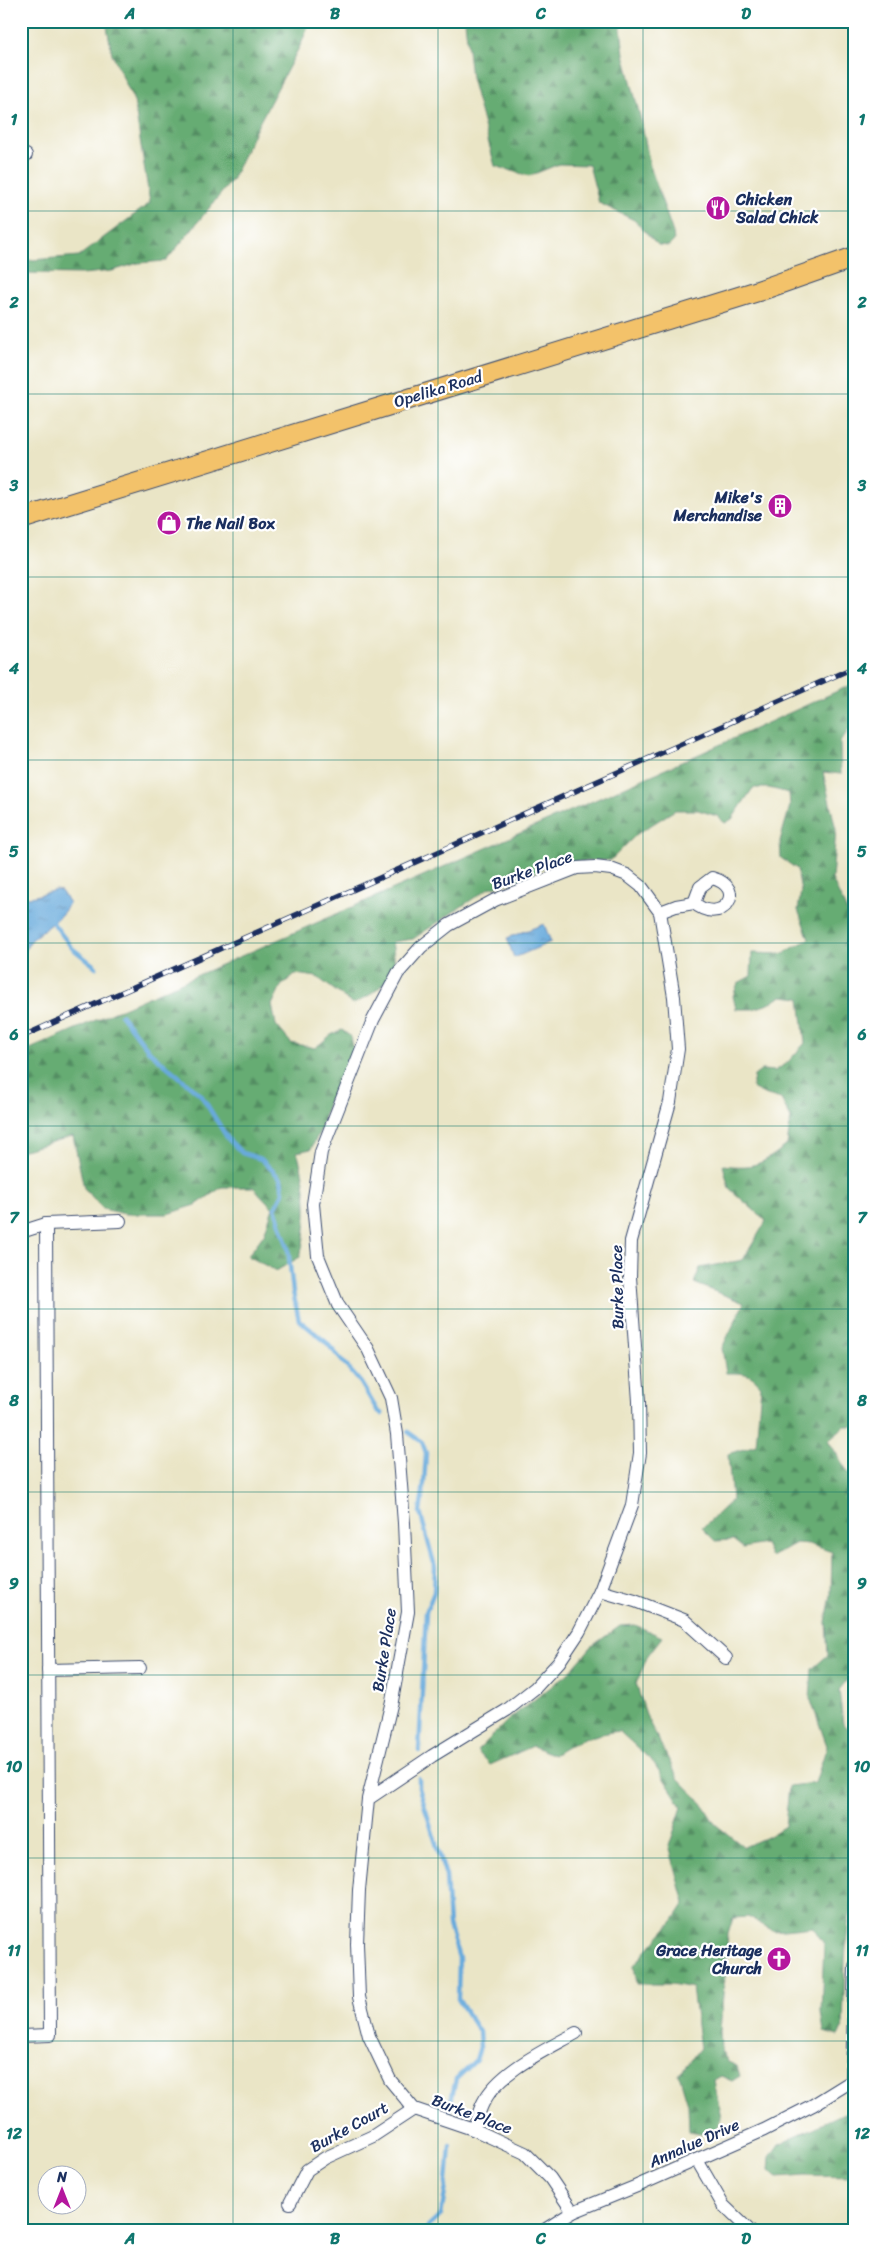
<svg xmlns="http://www.w3.org/2000/svg" width="876" height="2252" font-family="Sriracha,sans-serif">
  <defs>
    <pattern id="forest-firs" width="22" height="20" patternUnits="userSpaceOnUse" patternTransform="scale(1.25)"><rect width="22" height="20" fill="#66ac73"/><path d="M5 1l3.5 6h-7zM16 11l3.5 6h-7z" fill="#538c62"/></pattern>
    <pattern id="water-ripples" width="26" height="14" patternUnits="userSpaceOnUse" patternTransform="scale(1.25)"><rect width="26" height="14" fill="#68aadc"/><path d="M2 4q2-2 4 0t4 0M15 11q2-2 4 0t4 0" fill="none" stroke="#558bb6"/></pattern>
  </defs>
  <rect width="100%" height="100%" fill="#fff"/>
  <filter id="ink" filterUnits="userSpaceOnUse"><feTurbulence type="fractalNoise" baseFrequency=".02" numOctaves="2"/><feDisplacementMap in="SourceGraphic" scale="10" xChannelSelector="R" yChannelSelector="G"/><feConvolveMatrix kernelMatrix="1 2 1 2 8 2 1 2 1" color-interpolation-filters="sRGB"/></filter>
  <filter id="wash" filterUnits="userSpaceOnUse"><feTurbulence type="fractalNoise" baseFrequency=".0096" numOctaves="4" result="noise"/><feDisplacementMap in="SourceGraphic" scale="20" xChannelSelector="R" yChannelSelector="G"/><feGaussianBlur stdDeviation="1.12" result="paint"/><feColorMatrix in="noise" values="0 0 0 0 0 0 0 0 0 0 0 0 0 0 0 0 0 1.4 0 .05"/><feComposite in="paint" operator="in"/></filter>
  <g filter="url(#wash)">
    <rect width="100%" height="100%" fill="#eae5c6"/>
    <g fill="url(#forest-firs)" stroke="#406e68">
      <path d="M 106,21 L 310,21 L 302,42 L 257,127 L 232,180 L 166,261 L 138,263 L 112,271 L 83,274 L 21,273 L 21,261 L 79,256 L 150,203 L 134,101 L 112,54 Z"/>
      <path d="M 465,21 L 620,21 L 624,54 L 642,124 L 650,166 L 673,233 L 674,241 L 669,246 L 658,245 L 634,220 L 599,203 L 589,165 L 559,164 L 529,176 L 495,166 L 471,78 Z"/>
      <path d="M 855,683 L 855,726 L 852,725 L 840,742 L 841,774 L 823,772 L 836,830 L 832,879 L 847,912 L 855,937 L 848,952 L 855,962 L 855,1426 L 845,1426 L 828,1440 L 855,1484 L 855,1670 L 839,1690 L 843,1724 L 855,1736 L 855,1890 L 848,1925 L 845,1959 L 843,2026 L 838,2036 L 824,2032 L 821,2012 L 824,1944 L 813,1927 L 774,1931 L 748,1917 L 733,1918 L 728,1934 L 720,2031 L 721,2050 L 728,2062 L 737,2066 L 740,2076 L 732,2081 L 721,2076 L 714,2080 L 721,2118 L 714,2135 L 689,2131 L 688,2104 L 679,2074 L 700,2048 L 692,1988 L 672,1984 L 637,1984 L 634,1965 L 674,1920 L 685,1903 L 669,1846 L 682,1807 L 654,1763 L 619,1731 C 592,1735 576,1740 554,1755 L 533,1746 L 490,1765 L 477,1751 L 508,1720 L 570,1672 L 592,1646 L 620,1626 L 635,1625 L 662,1637 L 648,1655 L 636,1684 L 648,1720 L 678,1778 L 702,1803 L 715,1824 L 744,1847 L 769,1836 L 785,1826 L 789,1786 L 815,1783 L 827,1746 L 810,1698 L 812,1669 L 828,1655 L 826,1622 L 831,1595 L 832,1552 L 809,1544 L 796,1543 L 771,1557 L 765,1544 L 743,1548 L 733,1540 L 715,1541 L 702,1528 L 732,1500 L 728,1454 L 756,1445 L 761,1386 C 750,1372 744,1373 726,1373 L 722,1348 L 744,1303 L 694,1283 L 700,1268 L 743,1260 L 766,1221 L 729,1188 L 723,1165 C 755,1169 762,1164 787,1145 L 791,1118 L 781,1099 L 764,1094 L 752,1088 L 754,1076 L 762,1070 L 775,1071 L 788,1062 L 805,1043 L 800,998 L 782,996 L 769,1004 L 753,1009 L 736,1009 L 733,996 L 738,983 L 751,976 L 752,953 L 782,954 L 809,939 L 798,910 L 801,891 L 797,869 L 781,858 L 780,841 L 790,806 L 789,793 L 769,788 L 753,788 L 732,819 L 725,823 L 717,816 L 698,810 L 675,810 L 637,834 L 611,860 L 553,863 L 520,880 L 489,888 L 413,939 L 392,942 C 393,949 395,959 394,966 C 391,983 367,998 353,1004 L 317,977 L 295,974 L 281,986 L 272,1005 L 276,1025 L 291,1043 L 315,1048 L 331,1035 L 342,1030 L 351,1037 L 354,1051 L 328,1103 L 320,1131 L 311,1149 L 297,1152 C 308,1186 309,1222 300,1257 L 276,1271 L 248,1256 L 264,1234 L 273,1208 L 253,1187 L 222,1187 L 196,1205 L 167,1214 L 125,1214 L 103,1209 L 84,1188 L 73,1136 L 21,1151 L 21,1053 L 695,756 Z"/>
      <path d="M 855,2109 L 855,2176 L 805,2175 L 778,2177 L 769,2170 L 770,2157 L 779,2144 Z"/>
    </g>
    <g fill="url(#water-ripples)" stroke="#426c9d">
      <path d="M 56,890 L 61,891 L 69,903 C 62,920 42,928 30,942 C 25,948 25,956 21,963 L 21,896 L 31,897 Z"/>
      <path d="M 544,924 L 551,942 L 514,958 L 507,938 Z"/>
    </g>
    <g fill="none" stroke-linecap="round" stroke-linejoin="round">
      <g stroke="#68aadc" stroke-width="4.5">
        <path d="M 53,923 L 72,948 L 96,967"/>
        <path d="M 121,1015 L 150,1052 L 201,1095 L 228,1139 L 242,1153 L 261,1159 L 281,1179 L 283,1193 L 275,1208 L 288,1248 L 293,1292 L 299,1320 L 326,1342 L 361,1383 L 377,1410 L 382,1414"/>
        <path d="M 408,1432 L 422,1442 L 426,1453 L 424,1484 L 420,1512 L 435,1567 L 434,1592 L 426,1612 L 419,1751"/>
        <path d="M 419,1779 L 419,1788 L 446,1876 L 449,1925 L 459,1958 L 458,1999 L 479,2032 L 480,2047 L 476,2060 L 456,2079 L 449,2110"/>
        <path d="M 424,2231 L 441,2215 L 447,2181 L 450,2146"/>
      </g>
    </g>
  </g>
  <g filter="url(#ink)">
    <g fill="none" stroke-linecap="round" stroke-linejoin="round">
      <defs>
        <g id="minor">
          <path d="M 21,155 L 26,155"/>
          <path d="M 712,878 C 749,888 722,927 694,903 L 700,887 Z"/>
          <path d="M 660,912 L 676,906 L 694,903"/>
          <path d="M 21,1232 L 46,1224 L 120,1221"/>
          <path d="M 600,1591 L 635,1601 L 684,1620 L 726,1658"/>
          <path d="M 48,1670 L 140,1668"/>
          <path d="M 368,1799 L 392,1701 L 408,1612 L 404,1523 L 397,1434 L 391,1398 L 368,1349 L 338,1305 L 318,1256 L 313,1204 L 321,1152 L 373,1020 L 398,973 L 421,947 L 449,925 L 495,900 L 577,868 L 595,867 L 611,869 L 627,875 L 641,886 L 660,912 L 674,997 L 678,1049 L 670,1102 L 631,1241 L 630,1277 L 639,1401 L 640,1453 L 632,1505 L 600,1591 L 579,1632 L 559,1662 L 535,1688 L 507,1710 L 432,1756 L 368,1799 L 359,1890 L 357,1944 L 359,1997 L 369,2036 L 390,2080 L 414,2109 L 473,2129 L 525,2153 L 550,2178 L 573,2212"/>
          <path d="M 21,2036 L 50,2035 L 46,1224"/>
          <path d="M 852,2080 L 855,1966"/>
          <path d="M 473,2129 C 477,2120 479,2111 483,2103 C 499,2071 546,2050 576,2033"/>
          <path d="M 697,2160 L 723,2205 L 750,2231"/>
          <path d="M 290,2203 L 307,2170 L 325,2158 L 373,2136 L 414,2109"/>
          <path d="M 543,2231 L 573,2212 L 637,2186 L 764,2130 L 813,2105 L 855,2079"/>
        </g>
        <path id="primary" d="M 21,519 L 758,291 L 855,257"/>
      </defs>
      <use href="#minor" stroke="#3a4a6e" stroke-width="14"/>
      <use href="#primary" stroke="#3a4a6e" stroke-width="22"/>
      <use href="#minor" stroke="#fff" stroke-width="12"/>
      <use href="#primary" stroke="#f3c26a" stroke-width="20"/>
      <defs>
        <path id="rail" d="M 21,1037 L 855,667"/>
      </defs>
      <use href="#rail" stroke="#1b2f5e" stroke-width="5.5"/>
      <use href="#rail" stroke="#fff" stroke-width="4" stroke-dasharray="11" stroke-linecap="butt"/>
    </g>
  </g>
  <path fill="none" stroke="#0f766e" stroke-width="1" stroke-opacity="0.55" d="M 233,21 L 233,2231M 438,21 L 438,2231M 643,21 L 643,2231M 21,211 L 855,211M 21,394 L 855,394M 21,577 L 855,577M 21,760 L 855,760M 21,943 L 855,943M 21,1126 L 855,1126M 21,1309 L 855,1309M 21,1492 L 855,1492M 21,1675 L 855,1675M 21,1858 L 855,1858M 21,2041 L 855,2041"/>
  <defs>
    <symbol id="restaurant-disc" viewBox="-11 -11 22 22"><circle r="9.5" fill="#b5179e" stroke="#fff"/><path d="M-5-6h1v4h1v-4h1v4h1v-4h1v5L-1.5 .5V6h-2V.5L-5-1ZM5-6V6H3V1.5H1.5Q1.5-4 5-6Z" fill="#fff"/></symbol>
    <symbol id="building-disc" viewBox="-11 -11 22 22"><circle r="9.5" fill="#b5179e" stroke="#fff"/><path d="M-4-6H4V6H1V3H-1V6H-4ZM-2.5-4.3h1.7v1.8h-1.7ZM.8-4.3h1.7v1.8H.8ZM-2.5-1h1.7V.8h-1.7ZM.8-1h1.7V.8H.8Z" fill="#fff"/></symbol>
    <symbol id="shop-disc" viewBox="-11 -11 22 22"><circle r="9.5" fill="#b5179e" stroke="#fff"/><path d="M-5-2.5h2.3a2.7 3.5 0 0 1 5.4 0H5L5.5 6h-11ZM-1.5-2.5h3a1.5 2.3 0 0 0-3 0Z" fill="#fff"/></symbol>
    <symbol id="church-disc" viewBox="-11 -11 22 22"><circle r="9.5" fill="#b5179e" stroke="#fff"/><path d="M-1.2-6h2.4v3.5h3.3v2.4h-3.3V6h-2.4V-.1h-3.3v-2.4h3.3Z" fill="#fff"/></symbol>
  </defs>
  <g fill-rule="evenodd">
    <use href="#restaurant-disc" x="704" y="194" width="28" height="28"/>
    <use href="#building-disc" x="766" y="492" width="28" height="28"/>
    <use href="#shop-disc" x="155" y="509" width="28" height="28"/>
    <use href="#church-disc" x="765" y="1945" width="28" height="28"/>
  </g>
  <g text-anchor="middle" dominant-baseline="central" stroke-width="4.5" stroke-linejoin="round" paint-order="stroke">
    <g font-size="16" font-weight="bold" fill="#1b2f5e" stroke="#fff" text-anchor="start">
      <text x="736" y="199">Chicken<tspan x="736" dy="18">Salad Chick</tspan></text>
      <text x="762" y="497" text-anchor="end">Mike's<tspan x="762" dy="18">Merchandise</tspan></text>
      <text x="186" y="523">The Nail Box</text>
      <text x="762" y="1950" text-anchor="end">Grace Heritage<tspan x="762" dy="18">Church</tspan></text>
    </g>
    <g font-size="16" fill="#1b2f5e" stroke="#fff">
      <text transform="translate(438 389) rotate(-17)">Opelika Road</text>
      <text transform="translate(532 870) rotate(-20)">Burke Place</text>
      <text transform="translate(617 1287) rotate(-91)">Burke Place</text>
      <text transform="translate(384 1650) rotate(-81)">Burke Place</text>
      <text transform="translate(472 2114) rotate(21)">Burke Place</text>
      <text transform="translate(349 2127) rotate(-29)">Burke Court</text>
      <text transform="translate(694 2143) rotate(-24)">Annalue Drive</text>
    </g>
  </g>
  <rect width="876" height="2252" fill="none" stroke="#fff" stroke-width="55"/>
  <g transform="translate(62 2190)"><circle r="24" fill="#ffffff" stroke="#a4acbf"/>
  <path d="M0-4L9 19L0 12L-9 19Z" fill="#b5179e"/>
  <text y="-8" font-size="14" font-weight="bold" text-anchor="middle" fill="#1b2f5e">N</text>
  </g>
  <rect x="28" y="28" width="820" height="2196" fill="none" stroke="#0f766e" stroke-width="2"/>
  <g font-size="16" text-anchor="middle" font-weight="bold" fill="#0f766e">
    <text x="130" y="19">A</text>
    <text x="335" y="19">B</text>
    <text x="541" y="19">C</text>
    <text x="746" y="19">D</text>
    <text x="14" y="125">1</text>
    <text x="862" y="125">1</text>
    <text x="14" y="308">2</text>
    <text x="862" y="308">2</text>
    <text x="14" y="491">3</text>
    <text x="862" y="491">3</text>
    <text x="14" y="674">4</text>
    <text x="862" y="674">4</text>
    <text x="14" y="857">5</text>
    <text x="862" y="857">5</text>
    <text x="14" y="1040">6</text>
    <text x="862" y="1040">6</text>
    <text x="14" y="1223">7</text>
    <text x="862" y="1223">7</text>
    <text x="14" y="1406">8</text>
    <text x="862" y="1406">8</text>
    <text x="14" y="1589">9</text>
    <text x="862" y="1589">9</text>
    <text x="14" y="1772">10</text>
    <text x="862" y="1772">10</text>
    <text x="14" y="1956">11</text>
    <text x="862" y="1956">11</text>
    <text x="14" y="2139">12</text>
    <text x="862" y="2139">12</text>
    <text x="130" y="2244">A</text>
    <text x="335" y="2244">B</text>
    <text x="541" y="2244">C</text>
    <text x="746" y="2244">D</text>
  </g>
</svg>
